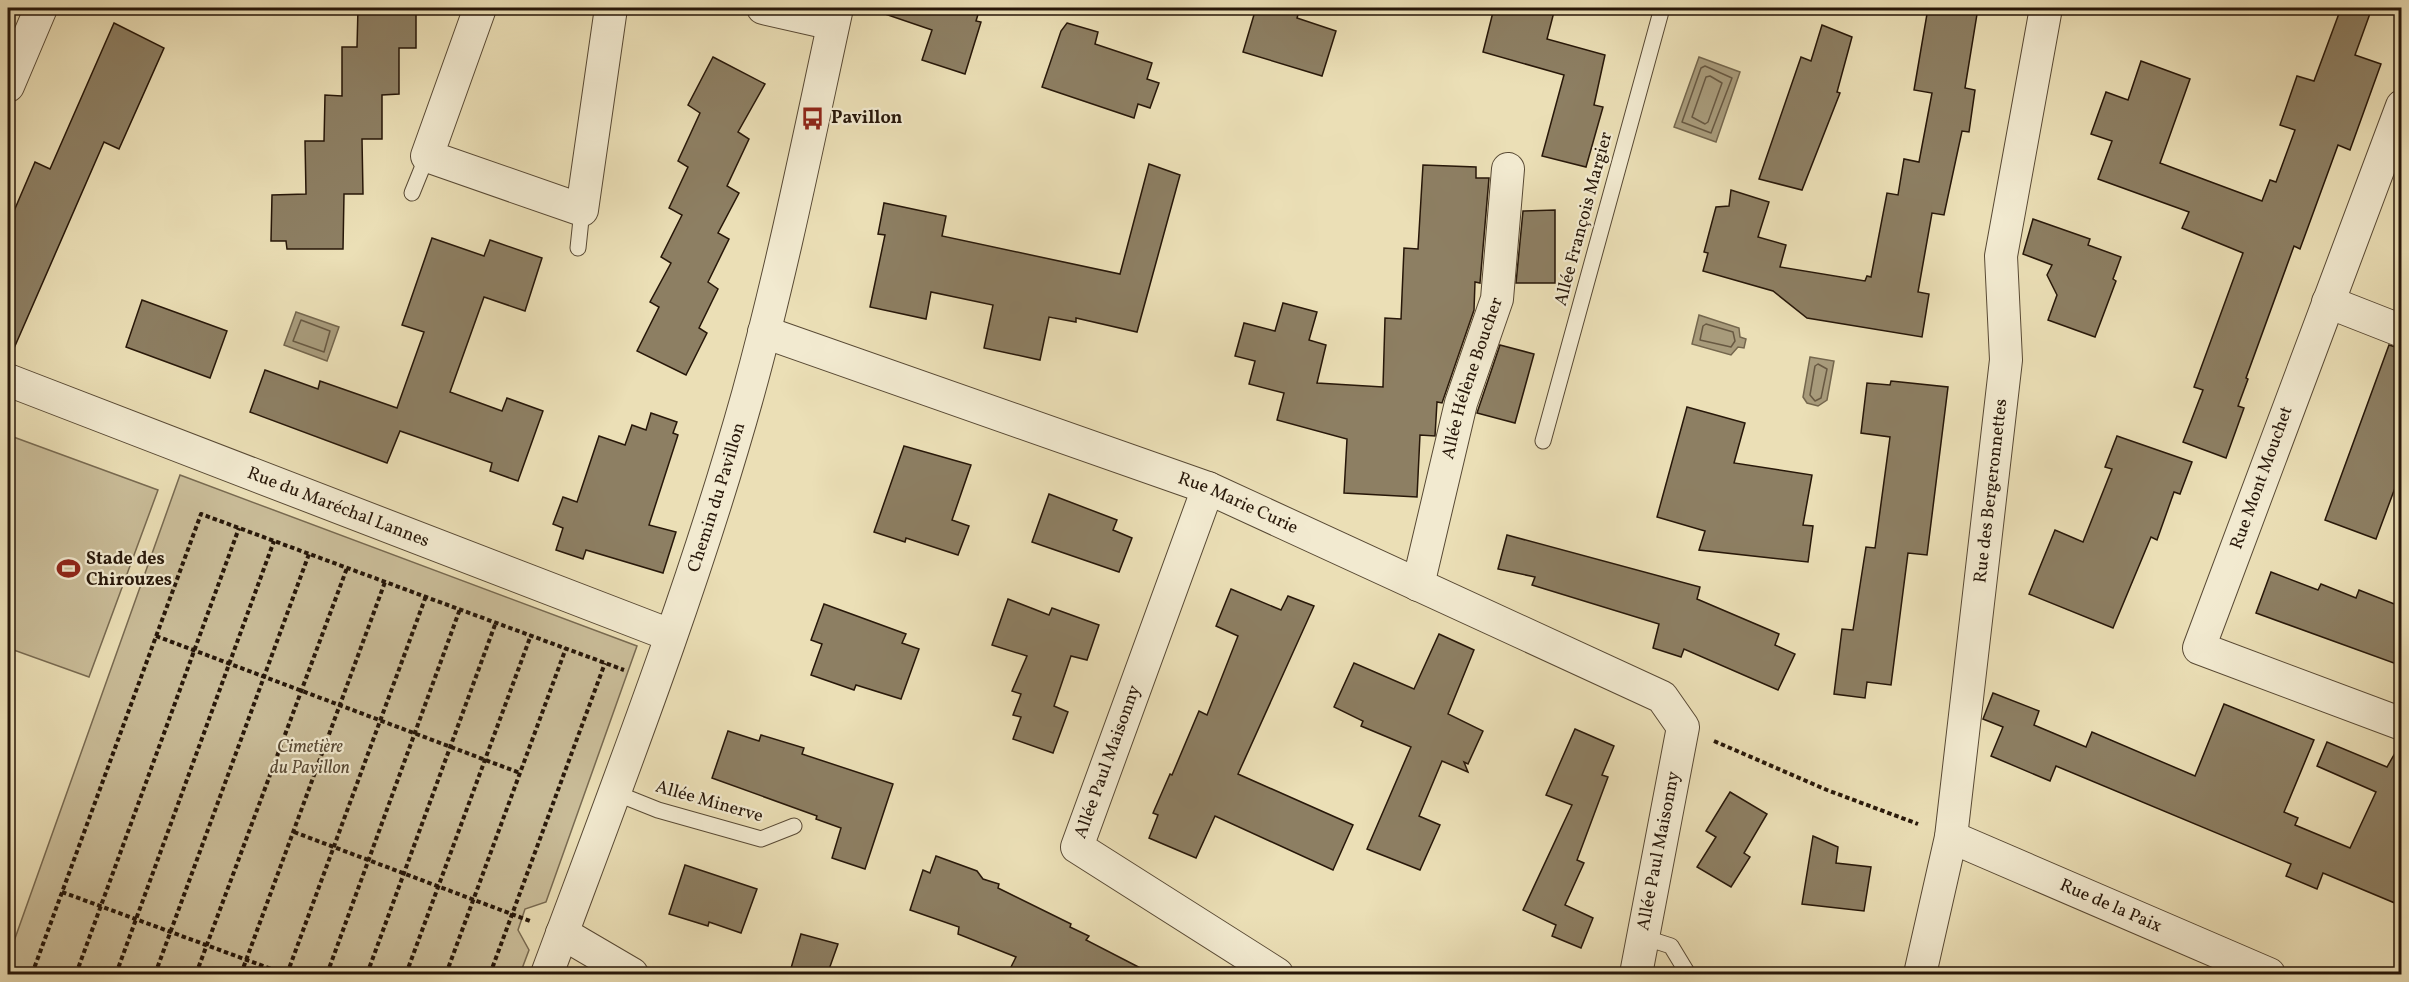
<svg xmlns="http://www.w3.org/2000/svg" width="2409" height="982" font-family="Vollkorn,serif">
  <rect width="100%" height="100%" fill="#ebdfb6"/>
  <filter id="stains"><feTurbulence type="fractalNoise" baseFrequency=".00333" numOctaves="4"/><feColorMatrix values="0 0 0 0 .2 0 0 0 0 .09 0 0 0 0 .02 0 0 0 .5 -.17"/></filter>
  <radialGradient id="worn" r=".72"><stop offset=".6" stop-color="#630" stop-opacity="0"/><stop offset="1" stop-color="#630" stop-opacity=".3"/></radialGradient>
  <g fill="#cabd99" stroke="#786a51" stroke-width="1.5">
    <path d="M 8,435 L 158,490 L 89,677 L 8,648 Z"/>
    <path d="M 180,475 L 637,646 L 546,902 L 525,909 L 518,930 L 529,950 L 520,974 L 8,974 L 8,958 Z"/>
  </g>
  <g fill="#a89b7b" stroke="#74664d" stroke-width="1.5">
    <path d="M 1699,57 L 1740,72 L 1716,142 L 1674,127 Z"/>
    <path d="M 296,312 L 339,327 L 327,361 L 284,345 Z"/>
    <path d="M 1699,315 L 1739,328 L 1740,337 L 1746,339 L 1744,348 L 1738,347 L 1731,355 L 1692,344 Z"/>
    <path d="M 1810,357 L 1834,361 L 1827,400 L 1818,406 L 1807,403 L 1803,397 Z"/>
  </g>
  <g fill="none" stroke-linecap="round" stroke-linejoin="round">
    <g stroke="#685942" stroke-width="1.5">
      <path d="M 1705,66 L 1732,78 L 1711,133 L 1682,122 L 1701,68 Z"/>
      <path d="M 1710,76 L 1722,83 L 1708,122 L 1705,124 L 1692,117 L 1706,77 Z"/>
      <path d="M 301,320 L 330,331 L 324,352 L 293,341 Z"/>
      <path d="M 1706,324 L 1733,332 L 1735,341 L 1731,347 L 1700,340 L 1703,326 Z"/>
      <path d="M 1818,364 L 1827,369 L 1821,398 L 1815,401 L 1810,395 L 1815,366 Z"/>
    </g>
  </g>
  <g fill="#8d7f63" stroke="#271709" stroke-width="1.5">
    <path d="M 358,8 L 416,8 L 416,48 L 399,48 L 399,94 L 382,95 L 382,139 L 362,139 L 363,194 L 344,194 L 343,249 L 287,249 L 286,241 L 271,241 L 272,195 L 306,194 L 305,141 L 324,141 L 325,95 L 342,96 L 342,47 L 357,47 Z"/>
    <path d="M 879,8 L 980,8 L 976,21 L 981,22 L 965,74 L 922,60 L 932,30 L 879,12 Z"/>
    <path d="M 1256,8 L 1300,8 L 1297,18 L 1336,31 L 1322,76 L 1243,52 Z"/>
    <path d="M 1494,8 L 1555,8 L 1547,39 L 1605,55 L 1594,105 L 1603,107 L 1586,167 L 1542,156 L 1564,75 L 1483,52 Z"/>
    <path d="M 1928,8 L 1978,8 L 1965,88 L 1975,90 L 1969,132 L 1962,131 L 1944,215 L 1932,213 L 1918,292 L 1929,294 L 1922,337 L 1807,318 L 1773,291 L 1703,271 L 1708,253 L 1704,252 L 1716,207 L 1729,206 L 1731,190 L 1769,202 L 1758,237 L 1786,245 L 1780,267 L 1865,281 L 1867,276 L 1871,277 L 1887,193 L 1898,195 L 1904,159 L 1919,162 L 1932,93 L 1914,90 Z"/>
    <path d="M 2341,8 L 2372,8 L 2355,55 L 2381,64 L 2350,150 L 2338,145 L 2300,249 L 2294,246 L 2246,378 L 2248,379 L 2238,406 L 2244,408 L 2226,458 L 2183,442 L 2203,390 L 2194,387 L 2243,253 L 2182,228 L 2189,212 L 2098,179 L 2112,141 L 2091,134 L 2106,92 L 2128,100 L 2141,61 L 2190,79 L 2160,163 L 2262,201 L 2270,180 L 2276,182 L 2295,130 L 2280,125 L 2297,76 L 2314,81 Z"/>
    <path d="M 114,23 L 164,48 L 119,149 L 104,142 L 8,362 L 8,225 L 35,162 L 50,169 Z"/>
    <path d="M 1067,23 L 1098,32 L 1095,44 L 1152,63 L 1147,79 L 1159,83 L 1150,108 L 1138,104 L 1134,118 L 1042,87 L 1061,31 Z"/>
    <path d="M 1822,25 L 1852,37 L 1837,92 L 1840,93 L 1802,190 L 1759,179 L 1801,57 L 1811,61 Z"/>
    <path d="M 713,57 L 765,84 L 738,132 L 749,139 L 727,186 L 739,193 L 718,233 L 729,239 L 708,282 L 718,289 L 699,328 L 707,333 L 686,375 L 637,351 L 659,307 L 650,302 L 671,263 L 661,257 L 682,215 L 669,208 L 688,167 L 678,161 L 700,113 L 688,105 Z"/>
    <path d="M 1149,164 L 1180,175 L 1137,332 L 1076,318 L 1076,322 L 1049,317 L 1040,360 L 984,348 L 993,305 L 931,292 L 926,319 L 870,307 L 885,235 L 878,234 L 884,203 L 946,216 L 942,236 L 1120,274 Z"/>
    <path d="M 1423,165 L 1476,167 L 1476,178 L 1489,178 L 1480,283 L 1475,282 L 1474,310 L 1442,403 L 1437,402 L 1435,436 L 1420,435 L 1417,497 L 1344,493 L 1347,439 L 1277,420 L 1284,393 L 1249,384 L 1255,361 L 1235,356 L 1244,323 L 1275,331 L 1283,303 L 1317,312 L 1309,340 L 1326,345 L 1317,383 L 1383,387 L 1385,318 L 1401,319 L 1404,248 L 1418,249 Z"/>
    <path d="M 1555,210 L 1555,283 L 1516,283 L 1523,211 Z"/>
    <path d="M 2033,219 L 2090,239 L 2088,245 L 2121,257 L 2113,279 L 2116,281 L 2095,337 L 2048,320 L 2057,295 L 2047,275 L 2052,265 L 2023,254 Z"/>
    <path d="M 432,238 L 484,256 L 490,240 L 542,258 L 525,311 L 484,297 L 450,392 L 502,411 L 507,398 L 543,411 L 518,481 L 490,471 L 492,463 L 400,431 L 387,463 L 250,412 L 265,370 L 318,389 L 320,381 L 397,408 L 424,332 L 402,325 Z"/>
    <path d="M 142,300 L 227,331 L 210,378 L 126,347 Z"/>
    <path d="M 1500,345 L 1534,354 L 1515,423 L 1477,413 Z"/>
    <path d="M 2389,345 L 2402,349 L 2402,469 L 2376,539 L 2325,520 Z"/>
    <path d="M 1891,381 L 1948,387 L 1927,555 L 1908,553 L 1891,685 L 1867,682 L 1865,698 L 1834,694 L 1842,629 L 1853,630 L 1866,547 L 1875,548 L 1890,437 L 1861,433 L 1867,383 L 1890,385 Z"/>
    <path d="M 1687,407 L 1745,423 L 1734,463 L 1812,475 L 1803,525 L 1813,526 L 1808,562 L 1699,550 L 1705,531 L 1657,517 Z"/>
    <path d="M 651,413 L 677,422 L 673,433 L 678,435 L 649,525 L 676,532 L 663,573 L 586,550 L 583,559 L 556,550 L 563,528 L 553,524 L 563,497 L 577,502 L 599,436 L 625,445 L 632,425 L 646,430 Z"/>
    <path d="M 2117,436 L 2192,462 L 2180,494 L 2174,492 L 2157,540 L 2151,537 L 2113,628 L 2029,594 L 2055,530 L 2083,542 L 2112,469 L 2105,467 Z"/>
    <path d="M 904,446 L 971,465 L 952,520 L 969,526 L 958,555 L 906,538 L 905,542 L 874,532 Z"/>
    <path d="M 1049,494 L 1117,520 L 1113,530 L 1132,538 L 1119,572 L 1032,542 Z"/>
    <path d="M 1507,535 L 1700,587 L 1697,599 L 1779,634 L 1775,645 L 1795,654 L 1778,690 L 1684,649 L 1681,657 L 1653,648 L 1659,624 L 1532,585 L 1535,577 L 1498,569 Z"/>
    <path d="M 2271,572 L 2318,590 L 2321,584 L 2356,598 L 2359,590 L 2402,607 L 2402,666 L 2256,613 Z"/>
    <path d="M 1231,589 L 1281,610 L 1288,596 L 1314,606 L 1238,774 L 1353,825 L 1333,870 L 1215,816 L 1196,858 L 1149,838 L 1158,815 L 1153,813 L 1170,774 L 1172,775 L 1199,711 L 1207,715 L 1238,636 L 1216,626 Z"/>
    <path d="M 1008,599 L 1049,615 L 1052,608 L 1099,625 L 1087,660 L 1071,656 L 1054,706 L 1068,712 L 1053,753 L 1013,739 L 1021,717 L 1013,715 L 1021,694 L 1012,691 L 1027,656 L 992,645 Z"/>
    <path d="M 824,604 L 906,634 L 902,643 L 919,649 L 901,699 L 856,685 L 854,690 L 811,675 L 822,644 L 811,640 Z"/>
    <path d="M 1439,634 L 1474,650 L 1448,714 L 1483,731 L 1468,764 L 1464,762 L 1468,772 L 1442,761 L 1419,816 L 1440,825 L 1420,870 L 1367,849 L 1411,747 L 1361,726 L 1363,721 L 1334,707 L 1354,663 L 1414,689 Z"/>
    <path d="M 1993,693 L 2039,711 L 2034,725 L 2086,747 L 2092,732 L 2195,776 L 2224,704 L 2314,740 L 2284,812 L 2298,818 L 2295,825 L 2350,848 L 2376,792 L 2317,766 L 2327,742 L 2387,767 L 2402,741 L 2402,906 L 2323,873 L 2317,889 L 2286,876 L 2291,864 L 2056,766 L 2050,781 L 1991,756 L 2003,727 L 1983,719 Z"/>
    <path d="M 1575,729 L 1614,746 L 1602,775 L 1608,777 L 1577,860 L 1584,863 L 1565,905 L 1593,918 L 1581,948 L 1552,936 L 1556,925 L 1523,910 L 1572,805 L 1546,795 Z"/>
    <path d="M 728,731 L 759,741 L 761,735 L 804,748 L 802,754 L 893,784 L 865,869 L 832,858 L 841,828 L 816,819 L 817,816 L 712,778 Z"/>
    <path d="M 1730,792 L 1767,814 L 1744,853 L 1750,857 L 1731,887 L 1697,867 L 1716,837 L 1706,831 Z"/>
    <path d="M 1813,836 L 1838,847 L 1836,863 L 1871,867 L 1864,911 L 1802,904 Z"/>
    <path d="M 936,856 L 977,871 L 983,879 L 999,884 L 998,888 L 1071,924 L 1070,927 L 1089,936 L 1086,940 L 1154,975 L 1007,975 L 1016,957 L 958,934 L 959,927 L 910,910 L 923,870 L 930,873 Z"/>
    <path d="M 685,865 L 757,889 L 741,933 L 709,922 L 708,926 L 669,914 Z"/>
    <path d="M 801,934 L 838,944 L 827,975 L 789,975 Z"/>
  </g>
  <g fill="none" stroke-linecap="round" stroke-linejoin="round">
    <defs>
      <g id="service">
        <path d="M 412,193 L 427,156"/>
        <path d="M 578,248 L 582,210"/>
        <path d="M 1543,441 L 1662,8"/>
        <path d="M 613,792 L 658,810 L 761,839 L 794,826"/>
        <path d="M 1643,937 L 1671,946 L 1688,974"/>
      </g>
      <g id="minor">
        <path d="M 480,8 L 427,156 L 582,210 L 611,8"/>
        <path d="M 763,8 L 833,24"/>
        <path d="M 8,86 L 41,8"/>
        <path d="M 2402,106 L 2199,648 L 2402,724"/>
        <path d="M 2328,302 L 2402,331"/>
        <path id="s1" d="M 764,332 L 1208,488 L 1662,697 L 1683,727 L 1636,974"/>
        <path id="s2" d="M 8,380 L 670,635"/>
        <path d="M 1208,488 L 1077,847 L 1277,974"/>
        <path id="s3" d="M 1418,585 L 1461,403 L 1497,299 L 1508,169"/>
        <path id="s4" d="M 1951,837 L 2269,974"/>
        <path d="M 562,933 L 632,974"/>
        <path id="s5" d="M 547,974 C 618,783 693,591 748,394 C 783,267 809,136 837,8"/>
        <path id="s6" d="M 1920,974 L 1951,837 L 2006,360 L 2001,256 L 2046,8"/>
      </g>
    </defs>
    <use href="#service" stroke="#584934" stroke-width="17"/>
    <use href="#minor" stroke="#584934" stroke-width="34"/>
    <g stroke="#271709" stroke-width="4" stroke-dasharray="4.5 3" stroke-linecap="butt">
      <path d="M 156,636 L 520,773"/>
      <path d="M 1714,741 L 1827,790 L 1918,824"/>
      <path d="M 294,832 L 530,921"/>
      <path d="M 62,892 L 285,974"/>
      <path d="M 32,974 L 201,514 L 624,670"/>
      <path d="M 76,974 L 239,528"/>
      <path d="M 116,974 L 274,541"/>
      <path d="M 155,974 L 309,554"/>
      <path d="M 196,974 L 347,568"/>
      <path d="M 241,974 L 385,582"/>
      <path d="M 287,974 L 426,596"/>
      <path d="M 327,974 L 460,609"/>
      <path d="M 367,974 L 496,622"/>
      <path d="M 406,974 L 531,635"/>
      <path d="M 446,974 L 566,648"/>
      <path d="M 490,974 L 605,663"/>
    </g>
    <use href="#service" stroke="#f2ead0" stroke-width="15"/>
    <use href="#minor" stroke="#f2ead0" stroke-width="32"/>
  </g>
  <defs>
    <symbol id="bus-bare" viewBox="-9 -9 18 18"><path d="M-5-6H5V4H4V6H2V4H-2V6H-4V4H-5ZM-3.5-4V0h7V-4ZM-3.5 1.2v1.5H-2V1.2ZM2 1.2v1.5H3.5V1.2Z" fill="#8f2418" stroke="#f2ead0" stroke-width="2.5" paint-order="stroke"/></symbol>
    <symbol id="stadium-bare" viewBox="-9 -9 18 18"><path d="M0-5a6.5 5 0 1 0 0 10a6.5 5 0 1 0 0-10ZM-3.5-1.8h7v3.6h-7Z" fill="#8f2418" stroke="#f2ead0" stroke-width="2.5" paint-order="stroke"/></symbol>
  </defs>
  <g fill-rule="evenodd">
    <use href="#bus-bare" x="796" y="102" width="33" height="33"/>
    <use href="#stadium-bare" x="52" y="552" width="33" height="33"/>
  </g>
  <g text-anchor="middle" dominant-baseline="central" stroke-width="4.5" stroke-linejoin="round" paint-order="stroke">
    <g font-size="18" font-weight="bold" fill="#271709" stroke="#f2ead0" text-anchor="start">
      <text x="831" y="118">Pavillon</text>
      <text x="86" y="559">Stade des<tspan x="86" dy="21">Chirouzes</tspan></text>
    </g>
    <g font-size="18" fill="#271709" stroke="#f2ead0">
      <text transform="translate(1584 219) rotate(-75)">Allée François Margier</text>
      <text stroke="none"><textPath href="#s3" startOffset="214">Allée Hélène Boucher</textPath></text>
      <text transform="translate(2262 478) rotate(-70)">Rue Mont Mouchet</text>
      <text stroke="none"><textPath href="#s6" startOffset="489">Rue des Bergeronnettes</textPath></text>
      <text stroke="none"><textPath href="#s5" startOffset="506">Chemin du Pavillon</textPath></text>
      <text stroke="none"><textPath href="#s1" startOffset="504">Rue Marie Curie</textPath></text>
      <text stroke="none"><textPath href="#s2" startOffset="354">Rue du Maréchal Lannes</textPath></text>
      <text transform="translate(1108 762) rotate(-70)">Allée Paul Maisonny</text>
      <text transform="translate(709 802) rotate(16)">Allée Minerve</text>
      <text transform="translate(1659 851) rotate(-79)">Allée Paul Maisonny</text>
      <text stroke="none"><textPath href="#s4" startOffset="174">Rue de la Paix</textPath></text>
    </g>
    <g font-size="18" font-style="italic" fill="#584934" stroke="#f2ead0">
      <text x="310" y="747">Cimetière<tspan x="310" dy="21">du Pavillon</tspan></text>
    </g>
  </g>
  <rect width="2409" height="982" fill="none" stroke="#ebdfb6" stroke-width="30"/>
  <rect x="9" y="9" width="2391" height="964" fill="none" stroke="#271709" stroke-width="3"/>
  <rect x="15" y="15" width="2379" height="952" fill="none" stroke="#271709" stroke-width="1.5"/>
  <rect width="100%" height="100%" filter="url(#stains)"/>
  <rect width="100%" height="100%" fill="url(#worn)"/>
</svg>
